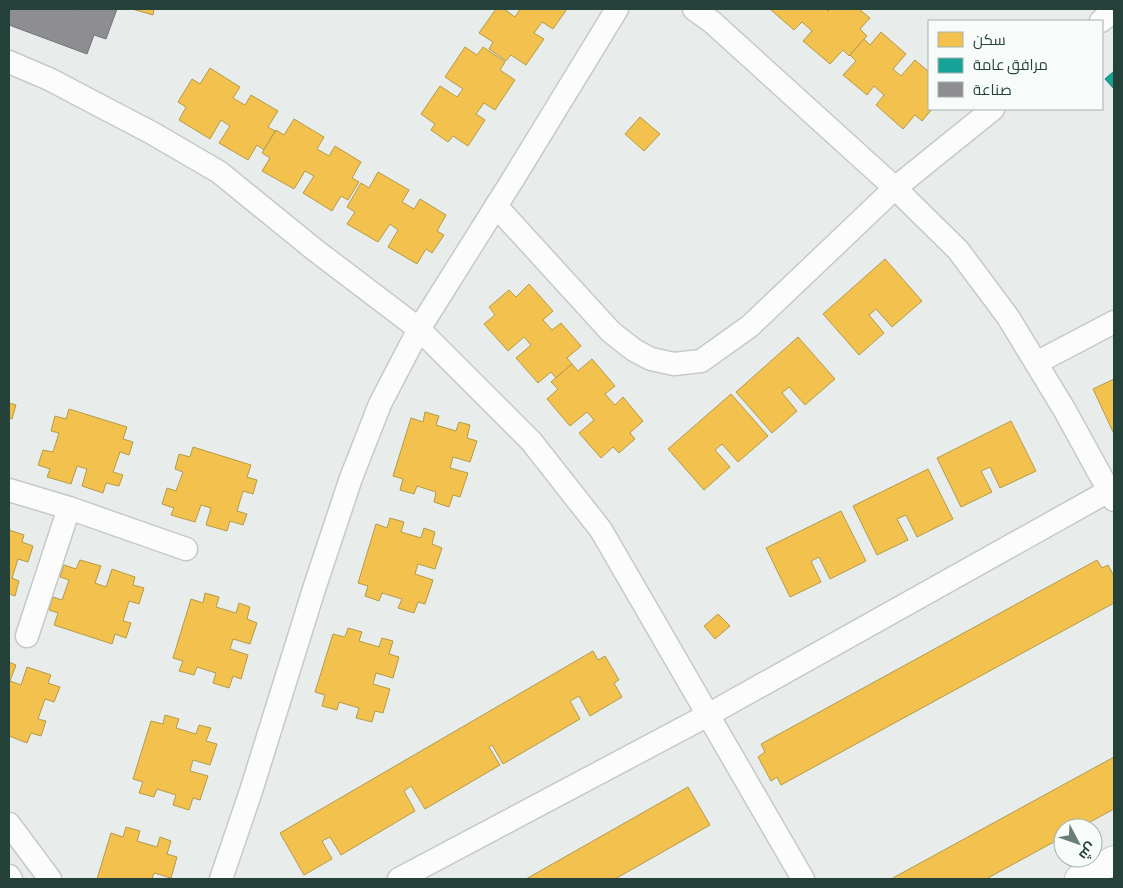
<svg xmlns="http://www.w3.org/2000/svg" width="1123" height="888" font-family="'Alegreya Sans',Cairo,sans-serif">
  <rect width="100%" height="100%" fill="#e8edeb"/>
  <g fill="#f2c14e" stroke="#b49b48">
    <path d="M 132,9 L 154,9 L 153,15 Z"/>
    <path d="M 496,9 L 504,9 L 515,17 L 520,9 L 567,9 L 553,29 L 542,22 L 534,33 L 544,39 L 526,65 L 511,55 L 506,61 L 489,49 L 493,42 L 479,33 Z"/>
    <path d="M 772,9 L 826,9 L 828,11 L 830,9 L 859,9 L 870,18 L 860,29 L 867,36 L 849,56 L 843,50 L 830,64 L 803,41 L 812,31 L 802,22 L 794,30 L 771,10 Z"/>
    <path d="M 881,32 L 906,54 L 893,69 L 901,76 L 915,60 L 929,72 L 929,109 L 932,109 L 922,121 L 915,115 L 903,129 L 876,105 L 884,95 L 874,86 L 867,95 L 843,75 L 856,61 L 850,55 L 864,39 L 870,45 Z"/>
    <path d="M 465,47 L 477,55 L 483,47 L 505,62 L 500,70 L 515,80 L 495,110 L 484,103 L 476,114 L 485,120 L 468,146 L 453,136 L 448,142 L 431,130 L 435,124 L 421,114 L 440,86 L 457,97 L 463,89 L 445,77 Z"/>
    <path d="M 210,68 L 240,87 L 233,98 L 245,105 L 251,95 L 278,111 L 268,127 L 275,131 L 264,150 L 257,145 L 248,160 L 219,143 L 230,126 L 221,120 L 210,139 L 179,120 L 186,107 L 178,102 L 192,79 L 200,84 Z"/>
    <path d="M 640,117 L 660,134 L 644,151 L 625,134 Z"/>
    <path d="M 294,119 L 324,137 L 317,149 L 329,156 L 335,146 L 361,162 L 352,178 L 359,182 L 348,200 L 341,196 L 332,211 L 303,193 L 314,176 L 305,171 L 294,189 L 262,171 L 270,158 L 262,153 L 276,130 L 284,135 Z"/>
    <path d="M 378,172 L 409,190 L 402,202 L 414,209 L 420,199 L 446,215 L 437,231 L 444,235 L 432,253 L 426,249 L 417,264 L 388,247 L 398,230 L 390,224 L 378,242 L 347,224 L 355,212 L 347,207 L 361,183 L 369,188 Z"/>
    <path d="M 885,259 L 922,301 L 892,327 L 876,309 L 869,315 L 884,333 L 859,355 L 823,314 Z"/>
    <path d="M 529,284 L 553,311 L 543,320 L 552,330 L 561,323 L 581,346 L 567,358 L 572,364 L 556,378 L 551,372 L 538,383 L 516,358 L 531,345 L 524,337 L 508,351 L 484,324 L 495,315 L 489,307 L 509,290 L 516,297 Z"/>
    <path d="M 798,337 L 835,379 L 805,405 L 789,387 L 782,393 L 797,411 L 772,433 L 736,392 Z"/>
    <path d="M 592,359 L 615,386 L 605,394 L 615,405 L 623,397 L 643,421 L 630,433 L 635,439 L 619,453 L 613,447 L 601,458 L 579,433 L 594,420 L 587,412 L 570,426 L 547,399 L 558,389 L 551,382 L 572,364 L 578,371 Z"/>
    <path d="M 1114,379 L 1114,434 L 1093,389 Z"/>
    <path d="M 731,394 L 768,436 L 738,462 L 722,444 L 715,450 L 730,467 L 704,490 L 668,449 Z"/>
    <path d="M 9,403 L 16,405 L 12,419 L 9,418 Z"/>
    <path d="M 69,409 L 127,427 L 123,439 L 133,442 L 129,455 L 120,452 L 113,472 L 123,475 L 119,486 L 106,483 L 103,493 L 82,486 L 87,469 L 77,466 L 71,484 L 47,477 L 50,469 L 38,465 L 43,450 L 53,452 L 59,433 L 51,431 L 55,416 L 66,419 Z"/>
    <path d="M 425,412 L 439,416 L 436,425 L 456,431 L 459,422 L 470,425 L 467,438 L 477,441 L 470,462 L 453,457 L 450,468 L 468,473 L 460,497 L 453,495 L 449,507 L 434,502 L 436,492 L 417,486 L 414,494 L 400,490 L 403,479 L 393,476 L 411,418 L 423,422 Z"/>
    <path d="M 1011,421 L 1036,471 L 1000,488 L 990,467 L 981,471 L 992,492 L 961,507 L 937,458 Z"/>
    <path d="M 193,447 L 251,465 L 247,477 L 257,480 L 253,494 L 243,491 L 237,511 L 247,514 L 243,525 L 230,521 L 227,531 L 206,525 L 211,508 L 201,505 L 195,522 L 171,515 L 174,508 L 162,504 L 167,488 L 176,491 L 183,472 L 175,469 L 179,454 L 190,457 Z"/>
    <path d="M 928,469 L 953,519 L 917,537 L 906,515 L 897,519 L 908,540 L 877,555 L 853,506 Z"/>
    <path d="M 841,511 L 866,561 L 830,579 L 819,557 L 811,561 L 821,582 L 790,597 L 766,548 Z"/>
    <path d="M 390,518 L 404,522 L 401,532 L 421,538 L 424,528 L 435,532 L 432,544 L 442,548 L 435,569 L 418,564 L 415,574 L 433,580 L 425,604 L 418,602 L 414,613 L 398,608 L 402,599 L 382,593 L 379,601 L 365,596 L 368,586 L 358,583 L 376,524 L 387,528 Z"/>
    <path d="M 9,530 L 24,535 L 22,542 L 33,546 L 28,562 L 18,559 L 12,578 L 19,581 L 15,596 L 9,594 Z"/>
    <path d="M 80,560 L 101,566 L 95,583 L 106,587 L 112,569 L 135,577 L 133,585 L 144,588 L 139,604 L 129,601 L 123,621 L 131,623 L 126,638 L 115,634 L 112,644 L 54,625 L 58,613 L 49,610 L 53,597 L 62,600 L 69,580 L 60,577 L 64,565 L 76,569 Z"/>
    <path d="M 1097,560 L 1102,568 L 1108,565 L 1114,576 L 1114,603 L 781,785 L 777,777 L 771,781 L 758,757 L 765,752 L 761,744 Z"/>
    <path d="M 205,593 L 219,597 L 216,607 L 236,613 L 239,603 L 250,607 L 247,619 L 257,623 L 250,644 L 233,639 L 230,649 L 248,655 L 241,679 L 233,676 L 229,688 L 213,683 L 216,673 L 197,667 L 194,675 L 179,671 L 183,661 L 173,658 L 191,599 L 203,603 Z"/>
    <path d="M 718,614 L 730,626 L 715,639 L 704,626 Z"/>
    <path d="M 348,628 L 362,632 L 359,641 L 379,647 L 382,638 L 393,641 L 389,654 L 399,657 L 393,678 L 376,673 L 373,684 L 390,689 L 383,713 L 375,711 L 372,722 L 356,718 L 359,708 L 339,702 L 337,710 L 322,706 L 325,695 L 315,692 L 333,634 L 345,637 Z"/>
    <path d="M 593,651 L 598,660 L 605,656 L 619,680 L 614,683 L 622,697 L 590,716 L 579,696 L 570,701 L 580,719 L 503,764 L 492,745 L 489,747 L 500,765 L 425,809 L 411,786 L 404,791 L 415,811 L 341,855 L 330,837 L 322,841 L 332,859 L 304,875 L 280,833 Z"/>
    <path d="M 9,662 L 16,665 L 10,681 L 21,685 L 27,667 L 51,675 L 48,683 L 60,687 L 54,702 L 45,699 L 38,719 L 46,721 L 41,736 L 31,733 L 27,743 L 9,736 Z"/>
    <path d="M 165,715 L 179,719 L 176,728 L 196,734 L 199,725 L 211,728 L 206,741 L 217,744 L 210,765 L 193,760 L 190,771 L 208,776 L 200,800 L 193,798 L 189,810 L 173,805 L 176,795 L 157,789 L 154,797 L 139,793 L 143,782 L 133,779 L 151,721 L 163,724 Z"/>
    <path d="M 1114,757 L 1114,809 L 1079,828 L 1063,828 L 1063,837 L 986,879 L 891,879 Z"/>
    <path d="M 688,787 L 710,825 L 615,879 L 526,879 Z"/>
    <path d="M 126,827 L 140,831 L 137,841 L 157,847 L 160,837 L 171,841 L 167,854 L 177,857 L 171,878 L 154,873 L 152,879 L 97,879 L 111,833 L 123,837 Z"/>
  </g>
  <path fill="#17a398" stroke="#1b867c" d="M 1114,71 L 1114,89 L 1105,79 Z"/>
  <path fill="#8d8d92" stroke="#6e7678" d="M 9,9 L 76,9 L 80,10 L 80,9 L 117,9 L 106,39 L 94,35 L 87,54 L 9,25 Z"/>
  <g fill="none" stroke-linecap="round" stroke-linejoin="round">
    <defs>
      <g id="minor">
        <path d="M 694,9 L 712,22 L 895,188 L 958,250 L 1008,317 L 1064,409 L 1114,500"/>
        <path d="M 1101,21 L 1114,11"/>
        <path d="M 9,62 L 49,79 L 152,133 L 219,172 L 315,250 L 419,329 L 531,441 L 601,530 L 803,879"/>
        <path d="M 496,206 L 611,332 L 634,350 L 651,359 L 674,364 L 701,361 L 750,326 L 895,188 L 993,109"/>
        <path d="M 1036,363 L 1114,322"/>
        <path d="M 9,490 L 69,508 L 186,549"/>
        <path d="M 27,636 L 69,508"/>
        <path d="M 9,824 L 50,879"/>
        <path d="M 9,876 L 11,879"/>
        <path d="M 221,879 L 251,791 L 314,589 L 351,478 L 380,404 L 419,329 L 515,176 L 617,9"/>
        <path d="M 399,879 L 708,715 L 1114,488"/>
      </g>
      <path id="secondary" d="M 1079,879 L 1114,860"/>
    </defs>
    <use href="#minor" stroke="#c5cac8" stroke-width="25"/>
    <use href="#secondary" stroke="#c3cbc8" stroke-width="30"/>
    <use href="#minor" stroke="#fcfcfc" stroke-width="22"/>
    <use href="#secondary" stroke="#fcfcfc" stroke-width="28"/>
  </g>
  <rect width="1123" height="888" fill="none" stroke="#24423a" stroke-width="20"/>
  <rect x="928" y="20" width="175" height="90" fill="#f7fbf9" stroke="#a3b1ad"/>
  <rect x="938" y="32" width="25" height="15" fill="#f2c14e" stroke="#a3b1ad"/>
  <text x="973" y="45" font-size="15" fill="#24423a">سكن</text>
  <rect x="938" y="58" width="25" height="15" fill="#17a398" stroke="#a3b1ad"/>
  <text x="973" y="70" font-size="15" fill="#24423a">مرافق عامة</text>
  <rect x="938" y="82" width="25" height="15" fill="#8d8d92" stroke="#a3b1ad"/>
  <text x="973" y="95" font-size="15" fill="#24423a">صناعة</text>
  <g transform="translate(1078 843) rotate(131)"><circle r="24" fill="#f7fbf9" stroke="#a3b1ad"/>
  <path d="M0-4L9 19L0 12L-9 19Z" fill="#697e78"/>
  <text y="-8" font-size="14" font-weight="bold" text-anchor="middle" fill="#24423a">ش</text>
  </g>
</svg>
